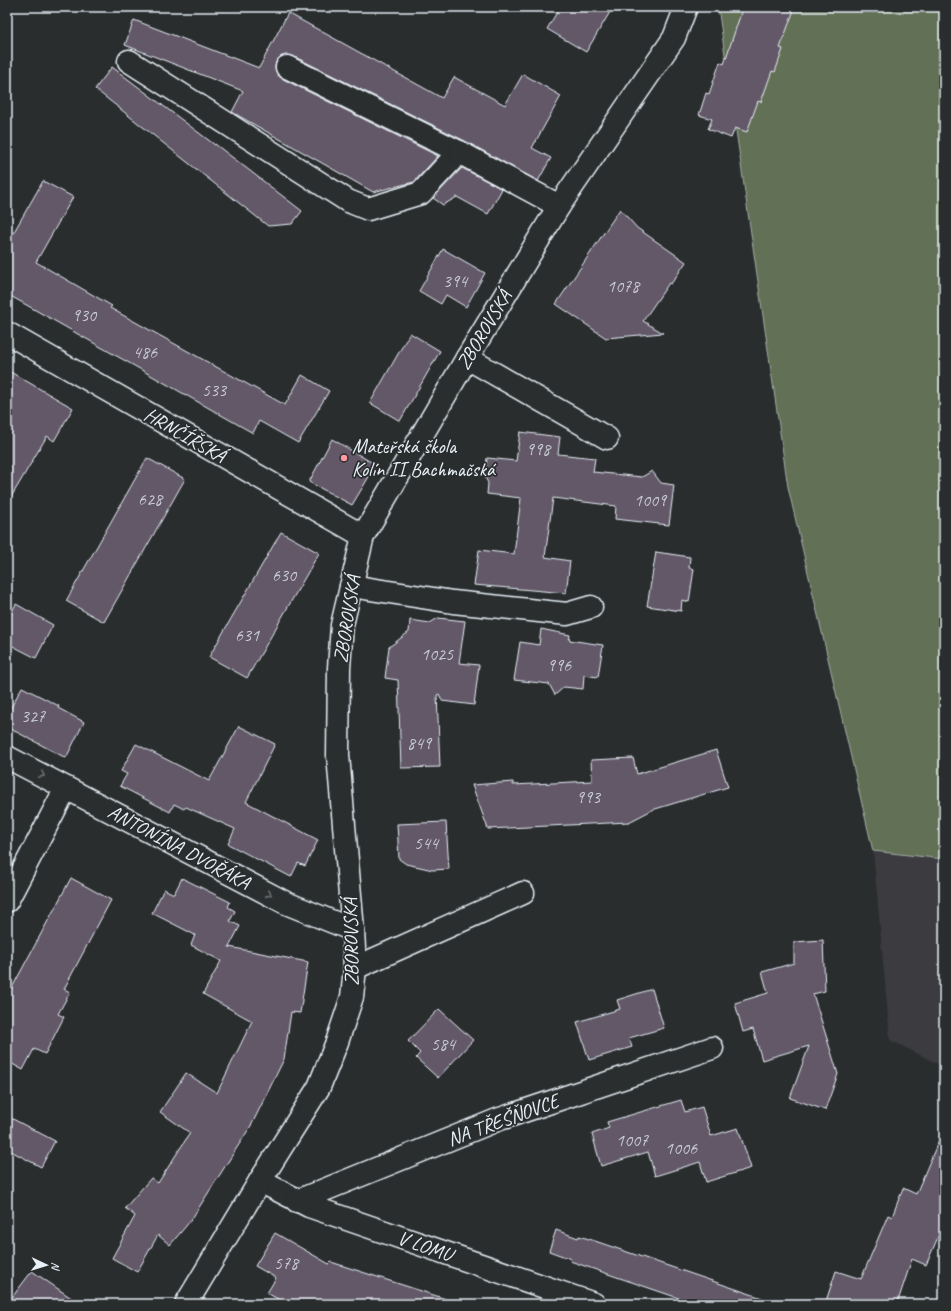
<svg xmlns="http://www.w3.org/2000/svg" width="951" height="1311" font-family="Caveat,sans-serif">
  <rect width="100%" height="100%" fill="#2a2d2e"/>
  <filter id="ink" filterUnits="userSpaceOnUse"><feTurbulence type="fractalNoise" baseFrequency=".025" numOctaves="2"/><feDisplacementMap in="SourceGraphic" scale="8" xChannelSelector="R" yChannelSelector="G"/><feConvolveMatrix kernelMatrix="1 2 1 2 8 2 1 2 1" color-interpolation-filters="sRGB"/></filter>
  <g filter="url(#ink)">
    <path fill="#3b3a3f" d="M 873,851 L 944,859 L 944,1067 L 890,1040 Z"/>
    <path fill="#626f56" stroke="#a5b0a7" d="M 718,7 L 944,7 L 944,859 L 873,851 L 788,487 Z"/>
    <g fill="#635968" stroke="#e8f1f8">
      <path d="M 560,7 L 613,7 L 586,52 L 547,29 Z"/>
      <path d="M 743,7 L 795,7 L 780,48 L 783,49 L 775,72 L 772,71 L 761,102 L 758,101 L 747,132 L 735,128 L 731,138 L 708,129 L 712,119 L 699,115 L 706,93 L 709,94 L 720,62 L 724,64 Z"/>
      <path d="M 288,13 L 442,98 L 454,77 L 505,105 L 523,74 L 561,96 L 532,148 L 551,158 L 538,181 L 465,141 L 293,56 L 286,55 L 280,57 L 276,62 L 275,68 L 277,74 L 281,78 L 438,156 L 414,182 L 373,192 L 232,112 L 243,91 L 125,45 L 134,20 L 259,68 Z"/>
      <path d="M 112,67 L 215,145 L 215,144 L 302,211 L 292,224 L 268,226 L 95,89 Z"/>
      <path d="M 462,168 L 502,189 L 488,214 L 457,197 L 443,205 L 433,198 Z"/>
      <path d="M 43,181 L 73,197 L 36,262 L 112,306 L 110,308 L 285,405 L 302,375 L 329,391 L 298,443 L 259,421 L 253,433 L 7,294 L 7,244 Z"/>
      <path d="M 620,209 L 637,228 L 686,262 L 671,284 L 669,283 L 643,321 L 663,333 L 606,338 L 556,304 Z"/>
      <path d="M 443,249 L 485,273 L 466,307 L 446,295 L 441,304 L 419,291 Z"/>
      <path d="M 410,333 L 440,351 L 400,421 L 370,403 Z"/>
      <path d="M 7,370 L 73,408 L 54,441 L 47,436 L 7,504 Z"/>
      <path d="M 520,432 L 560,437 L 558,454 L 595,458 L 593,472 L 642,477 L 652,471 L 661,483 L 674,485 L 669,525 L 615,519 L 616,506 L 553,498 L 545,557 L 570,561 L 566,593 L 474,585 L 479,550 L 514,554 L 521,498 L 487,494 L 488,483 L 485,477 L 487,458 L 516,461 Z"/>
      <path d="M 332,439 L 376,465 L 352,505 L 309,482 Z"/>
      <path d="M 147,458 L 185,479 L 104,622 L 66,601 Z"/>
      <path d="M 281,532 L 319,553 L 247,678 L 209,657 Z"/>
      <path d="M 656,552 L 690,557 L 689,568 L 694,569 L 689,602 L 682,600 L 681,611 L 647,606 Z"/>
      <path d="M 16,604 L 53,625 L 36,658 L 7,643 L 7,621 Z"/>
      <path d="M 438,618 L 465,621 L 459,663 L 479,665 L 474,705 L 442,701 L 439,694 L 437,695 L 440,767 L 401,768 L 398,680 L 385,678 L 389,647 L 409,632 L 410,620 L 430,623 Z"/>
      <path d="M 541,629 L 570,635 L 569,640 L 603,645 L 598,677 L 584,675 L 583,689 L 564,687 L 555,695 L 549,684 L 514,680 L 520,642 L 539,645 Z"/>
      <path d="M 22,687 L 59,706 L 58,708 L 84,722 L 66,758 L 7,727 L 7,715 Z"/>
      <path d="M 239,726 L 275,744 L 246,802 L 318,840 L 305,866 L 298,863 L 291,877 L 228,844 L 235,829 L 186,807 L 184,809 L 174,804 L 170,812 L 120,786 L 127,774 L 121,771 L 136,744 L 209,781 Z"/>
      <path d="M 716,750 L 728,787 L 652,810 L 629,822 L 488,829 L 472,785 L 513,782 L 513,785 L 592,781 L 591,760 L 633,758 L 637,774 Z"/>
      <path d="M 446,822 L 449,869 L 433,870 L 406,864 L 399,859 L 397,824 Z"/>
      <path d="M 71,878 L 111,900 L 64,989 L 70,992 L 58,1014 L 64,1017 L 45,1054 L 34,1049 L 23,1070 L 7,1061 L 7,997 Z"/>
      <path d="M 182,878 L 230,902 L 228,907 L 235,911 L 230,921 L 240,926 L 229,947 L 308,962 L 300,1013 L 291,1012 L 284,1059 L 252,1124 L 191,1220 L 170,1245 L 158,1235 L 137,1272 L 112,1258 L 135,1216 L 125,1208 L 151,1178 L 158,1183 L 190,1133 L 160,1112 L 186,1073 L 217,1093 L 252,1021 L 203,994 L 221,961 L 191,945 L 195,935 L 152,913 L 164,889 L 174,894 Z"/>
      <path d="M 823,940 L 825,991 L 813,994 L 838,1074 L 825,1110 L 790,1098 L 809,1046 L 762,1060 L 753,1029 L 743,1032 L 735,1003 L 768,993 L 762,972 L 794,963 L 794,942 Z"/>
      <path d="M 652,989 L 664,1028 L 629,1038 L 632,1047 L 589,1060 L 577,1022 L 620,1009 L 617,1000 Z"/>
      <path d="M 439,1009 L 473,1040 L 438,1078 L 416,1058 L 420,1053 L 408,1041 Z"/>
      <path d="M 681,1100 L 685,1112 L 702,1107 L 711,1136 L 738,1128 L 751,1168 L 706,1182 L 700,1162 L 655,1176 L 648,1152 L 601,1166 L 592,1134 L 609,1128 L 607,1122 Z"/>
      <path d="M 7,1116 L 55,1141 L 41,1167 L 7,1149 Z"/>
      <path d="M 944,1128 L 944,1223 L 926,1265 L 912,1259 L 897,1304 L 825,1304 L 836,1271 L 861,1279 L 888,1215 L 892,1217 L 903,1188 L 916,1194 Z"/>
      <path d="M 556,1230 L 578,1238 L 579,1236 L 592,1240 L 768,1300 L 767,1304 L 696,1304 L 570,1261 L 571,1259 L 549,1251 Z"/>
      <path d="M 275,1233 L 329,1264 L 331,1262 L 446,1299 L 445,1304 L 287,1304 L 267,1293 L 276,1278 L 255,1266 Z"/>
      <path d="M 32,1271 L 80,1304 L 7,1304 Z"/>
    </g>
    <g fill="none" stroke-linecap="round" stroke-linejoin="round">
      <defs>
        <g id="minor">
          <path d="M 129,61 L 348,201 L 368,209 L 421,193 L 459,152 L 287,67"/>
          <path d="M 459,152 L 559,206"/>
          <path d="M 7,333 L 363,536"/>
          <path d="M 467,358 L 607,438"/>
          <path d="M 351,586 L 453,602 L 567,614 L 591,607"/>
          <path d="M 7,757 L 286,903 L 353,930"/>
          <path d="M 7,901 L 66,788"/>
          <path d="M 355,968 L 523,893"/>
          <path d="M 260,1181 L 309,1206 L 594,1304"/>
          <path d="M 297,1201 L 497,1120 L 712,1048"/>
          <path d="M 186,1304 L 260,1181 L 319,1087 L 337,1042 L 352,997 L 355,968 L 353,930 L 338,755 L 339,668 L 342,625 L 363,536 L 467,358 L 559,206 L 674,38 L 686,7"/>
        </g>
      </defs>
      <use href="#minor" stroke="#e8f1f8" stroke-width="25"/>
      <use href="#minor" stroke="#2a2d2e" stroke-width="22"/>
    </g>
    <defs><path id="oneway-chevron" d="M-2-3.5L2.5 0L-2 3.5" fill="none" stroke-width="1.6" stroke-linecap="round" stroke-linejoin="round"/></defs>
    <g stroke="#6c7275">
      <use href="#oneway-chevron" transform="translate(42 775) rotate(27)"/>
      <use href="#oneway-chevron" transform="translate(269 894) rotate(28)"/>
    </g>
  </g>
  <circle fill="#ff9aa2" stroke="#2a2d2e" stroke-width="1.5" cx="344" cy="458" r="4"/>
  <g text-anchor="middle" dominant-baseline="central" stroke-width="3.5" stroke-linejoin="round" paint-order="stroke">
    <g font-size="18" fill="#c7cbd4">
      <text x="455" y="281">394</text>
      <text x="623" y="286">1078</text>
      <text x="84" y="315">930</text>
      <text x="145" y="352">486</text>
      <text x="214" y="390">533</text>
      <text x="538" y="449">998</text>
      <text x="150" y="499">628</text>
      <text x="650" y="500">1009</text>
      <text x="284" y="575">630</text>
      <text x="247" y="635">631</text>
      <text x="437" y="654">1025</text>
      <text x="559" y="665">996</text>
      <text x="33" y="716">327</text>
      <text x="419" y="743">849</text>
      <text x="588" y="797">993</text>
      <text x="426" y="843">544</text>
      <text x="443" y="1044">584</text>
      <text x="632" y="1140">1007</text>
      <text x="681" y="1148">1006</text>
      <text x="286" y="1263">578</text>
    </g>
    <g font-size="20" fill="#e8f1f8" stroke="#2a2d2e">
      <text transform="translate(484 330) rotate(-59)">ZBOROVSKÁ</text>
      <text transform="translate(185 435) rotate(30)">HRNČÍŘSKÁ</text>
      <text transform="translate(347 619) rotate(-81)">ZBOROVSKÁ</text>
      <text transform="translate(179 847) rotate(28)">ANTONÍNA DVOŘÁKA</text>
      <text transform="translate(351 942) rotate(-91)">ZBOROVSKÁ</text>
      <text transform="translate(503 1120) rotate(-20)">NA TŘEŠŇOVCE</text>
      <text transform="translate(425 1246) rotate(19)">V LOMU</text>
    </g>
    <g font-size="20" fill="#e8f1f8" stroke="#2a2d2e" text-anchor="start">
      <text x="352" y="446">Mateřská škola<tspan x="352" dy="23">Kolín II Bachmačská</tspan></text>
    </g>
  </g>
  <rect width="951" height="1311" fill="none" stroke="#2a2d2e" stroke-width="24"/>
  <rect x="12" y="12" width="927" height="1287" fill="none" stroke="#e8f1f8" stroke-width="1.5" filter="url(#ink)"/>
  <g transform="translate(46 1265) rotate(94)" stroke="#2a2d2e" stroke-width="3" paint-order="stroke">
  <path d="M0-3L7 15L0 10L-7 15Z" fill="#e8f1f8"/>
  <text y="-6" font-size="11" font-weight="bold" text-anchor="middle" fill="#e8f1f8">N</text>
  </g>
</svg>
